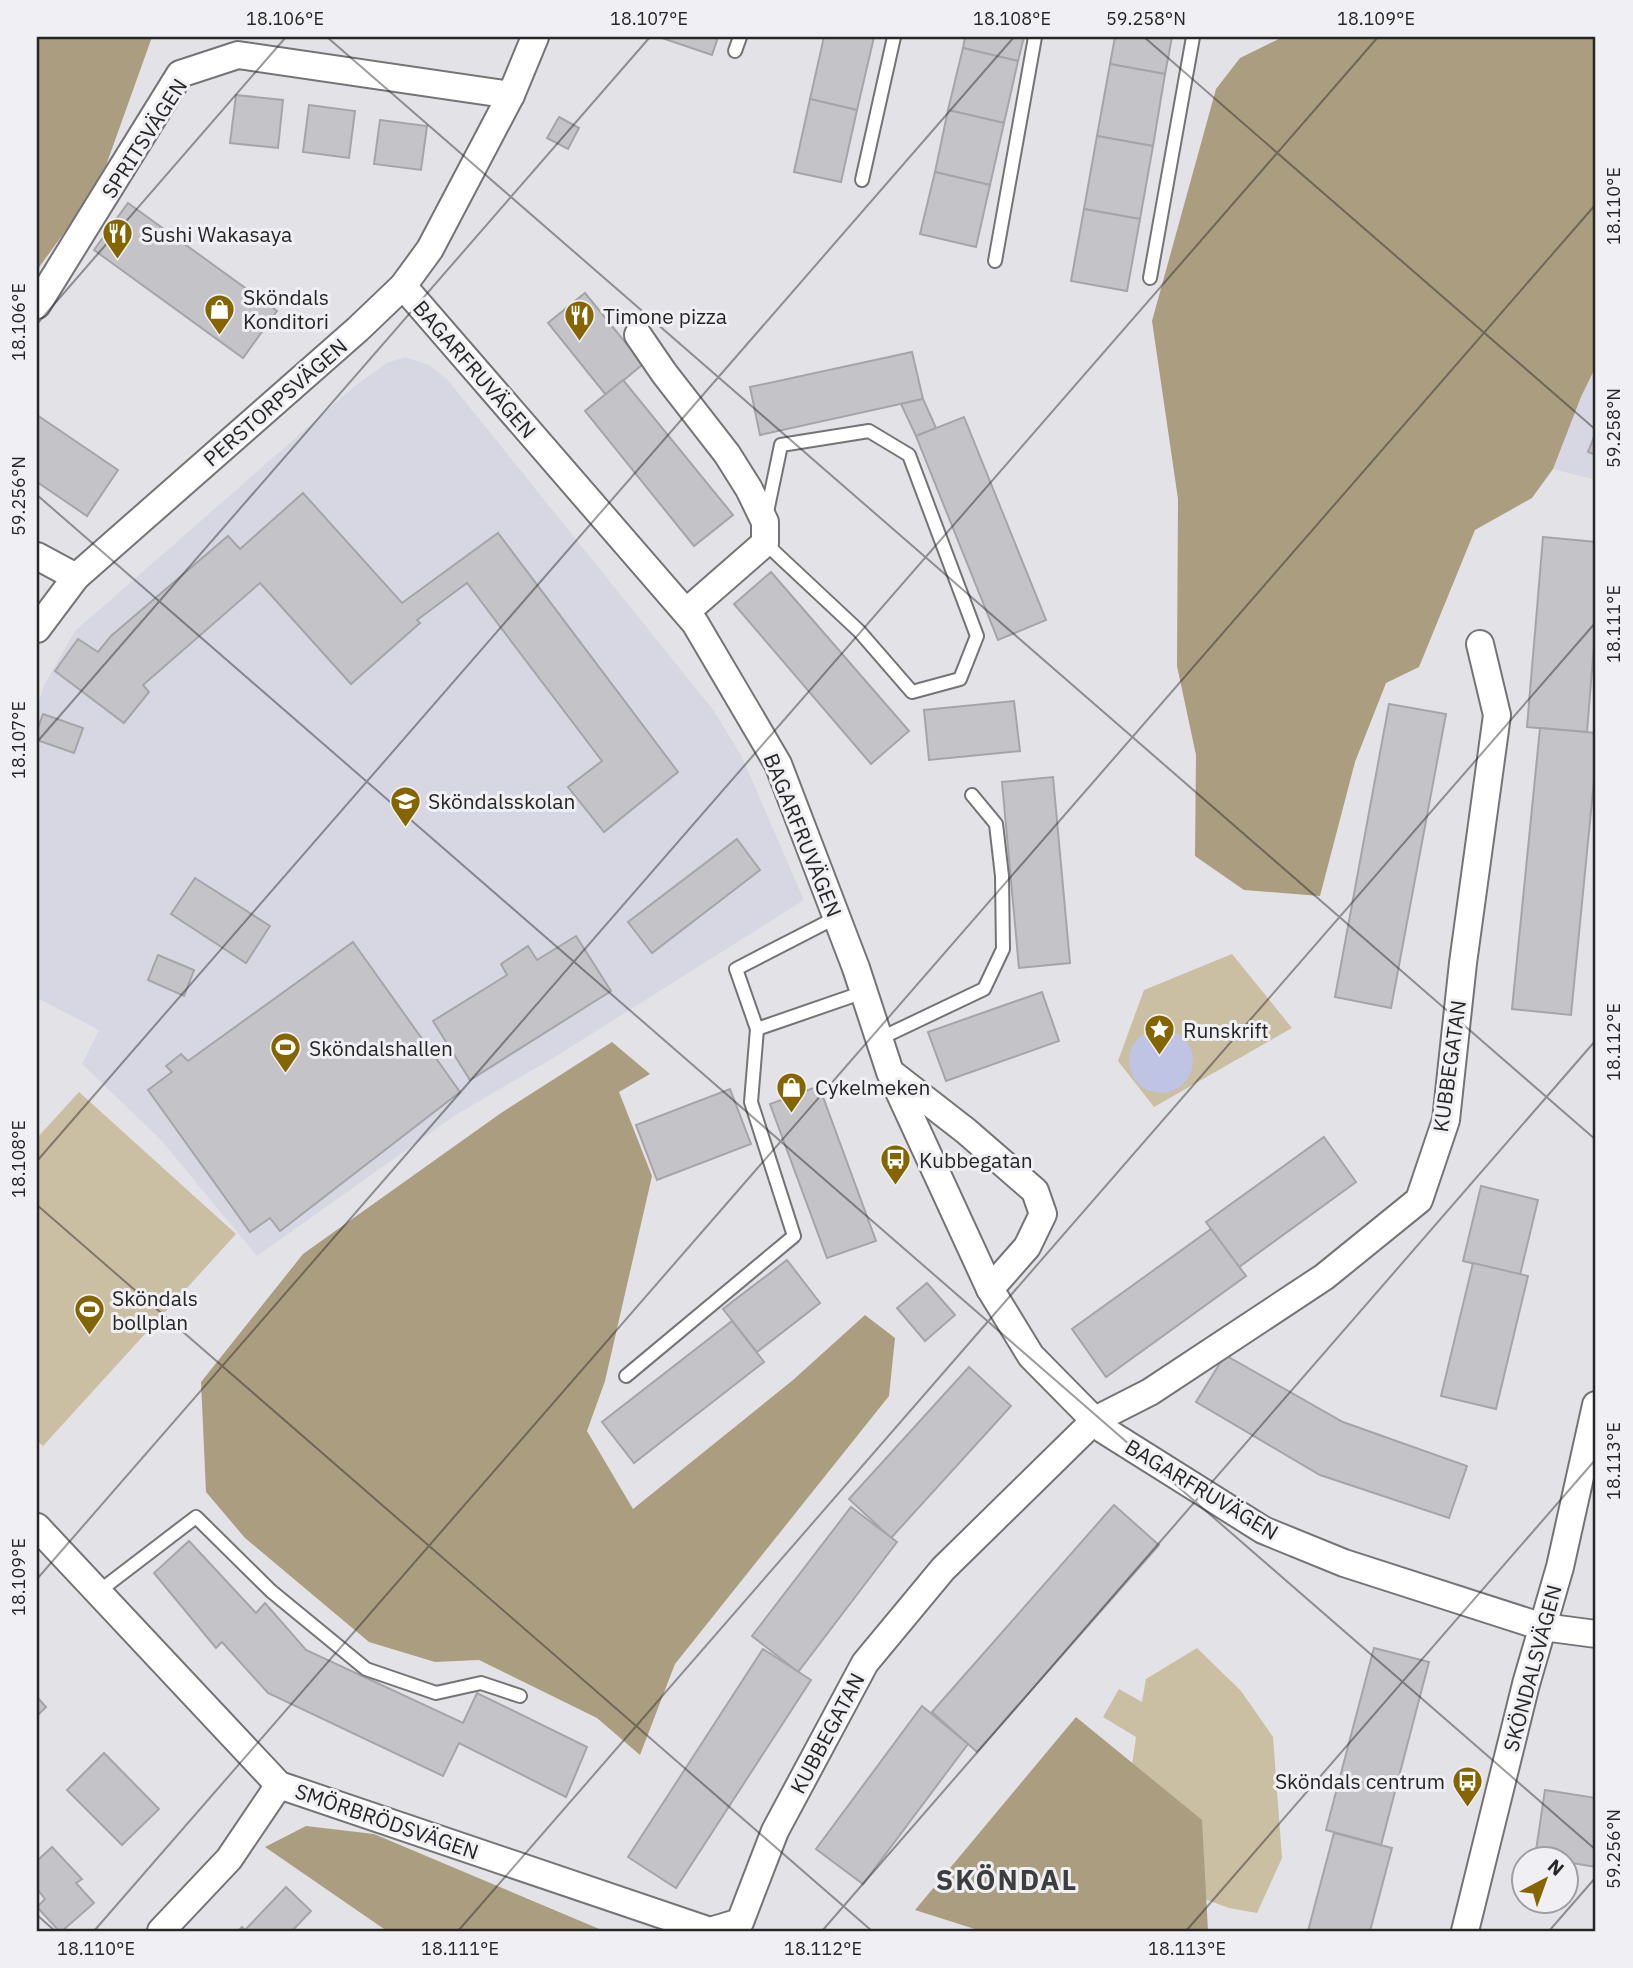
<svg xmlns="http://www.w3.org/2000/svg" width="1633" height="1968" font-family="'IBM Plex Sans',sans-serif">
  <rect width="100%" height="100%" fill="#e3e3e7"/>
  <g fill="#d6d7e2">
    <path d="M 405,357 L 429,365 L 447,379 L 714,711 L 742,757 L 804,900 L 555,1057 L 457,1114 L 257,1256 L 160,1139 L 82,1064 L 99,1030 L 37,998 L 37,709 L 44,685 L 75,631 L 356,385 L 387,363 Z"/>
    <path d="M 1596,366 L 1596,480 L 1553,469 L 1582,395 Z"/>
  </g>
  <g fill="#cabea3">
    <path d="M 1232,954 L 1292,1028 L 1154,1107 L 1118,1061 L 1144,990 Z"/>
    <path d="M 79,1092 L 236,1234 L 43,1446 L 37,1441 L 37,1138 Z"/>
    <path d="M 1197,1648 L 1241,1691 L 1273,1737 L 1282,1858 L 1257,1913 L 1229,1908 L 1185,1892 L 1129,1788 L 1136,1737 L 1103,1717 L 1119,1689 L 1142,1702 L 1146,1679 Z"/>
  </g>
  <g fill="#ab9d7f">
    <path d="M 37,37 L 152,37 L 99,185 L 37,270 Z"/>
    <path d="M 1283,37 L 1596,37 L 1596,366 L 1581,397 L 1553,469 L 1532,498 L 1475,530 L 1419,667 L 1386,683 L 1355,762 L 1320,896 L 1244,890 L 1195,856 L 1196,755 L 1177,666 L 1178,499 L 1152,321 L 1216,89 L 1240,58 Z"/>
    <path d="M 612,1042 L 650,1074 L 619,1092 L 652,1176 L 605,1381 L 587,1431 L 633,1509 L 793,1380 L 865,1315 L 895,1338 L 889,1396 L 675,1664 L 640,1755 L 597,1718 L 479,1660 L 435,1662 L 369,1642 L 245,1538 L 206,1492 L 201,1382 L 303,1254 L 501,1113 Z"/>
    <path d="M 1076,1717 L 1202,1820 L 1208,1931 L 981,1931 L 915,1910 Z"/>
    <path d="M 306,1826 L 374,1834 L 604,1931 L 387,1931 L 265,1847 Z"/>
  </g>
  <circle fill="#c0c4e4" cx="1161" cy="1061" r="32"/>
  <g fill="#c4c4c8" stroke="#a5a5a9" stroke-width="2">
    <path d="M 659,37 L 718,37 L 712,55 Z"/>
    <path d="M 824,37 L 874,37 L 857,110 L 810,99 Z"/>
    <path d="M 965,37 L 1024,37 L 1018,61 L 963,48 Z"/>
    <path d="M 1115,37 L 1172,37 L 1165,74 L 1110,64 Z"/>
    <path d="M 963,48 L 1018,61 L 1004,123 L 948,110 Z"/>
    <path d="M 1110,64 L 1165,74 L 1153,146 L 1097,136 Z"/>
    <path d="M 236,95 L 283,100 L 278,148 L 230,143 Z"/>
    <path d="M 810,99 L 857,110 L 841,182 L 794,172 Z"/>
    <path d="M 309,105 L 355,111 L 349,158 L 303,152 Z"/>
    <path d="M 948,110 L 1004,123 L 990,185 L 935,172 Z"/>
    <path d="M 559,117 L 579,128 L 568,149 L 547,138 Z"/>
    <path d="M 380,120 L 427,126 L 421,170 L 374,164 Z"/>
    <path d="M 1097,136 L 1153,146 L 1140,219 L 1084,209 Z"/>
    <path d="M 935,172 L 990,185 L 976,247 L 920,234 Z"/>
    <path d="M 128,203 L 277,311 L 243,358 L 94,250 Z"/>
    <path d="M 1084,209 L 1140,219 L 1127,291 L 1071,281 Z"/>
    <path d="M 585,293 L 643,364 L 606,395 L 548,323 Z"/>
    <path d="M 912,352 L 923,399 L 760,435 L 750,387 Z"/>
    <path d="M 623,380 L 733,515 L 694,546 L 585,411 Z"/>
    <path d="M 923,399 L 936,428 L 916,436 L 901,404 Z"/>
    <path d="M 37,415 L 118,470 L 87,516 L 37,482 Z"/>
    <path d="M 964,417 L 1046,620 L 998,640 L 916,436 Z"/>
    <path d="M 1596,432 L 1596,455 L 1588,452 Z"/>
    <path d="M 303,493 L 402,603 L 498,533 L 678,772 L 604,832 L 568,787 L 602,761 L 467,583 L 417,620 L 420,623 L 351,684 L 260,583 L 143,685 L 149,692 L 124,723 L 55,671 L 78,639 L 98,652 L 111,636 L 228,536 L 240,549 Z"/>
    <path d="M 1543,537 L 1596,542 L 1596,620 L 1587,732 L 1527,727 Z"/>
    <path d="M 771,572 L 909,731 L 871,764 L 734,604 Z"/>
    <path d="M 1014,701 L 1020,751 L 929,760 L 924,710 Z"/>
    <path d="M 1389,704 L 1446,714 L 1391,1008 L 1335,997 Z"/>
    <path d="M 43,714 L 83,728 L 74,753 L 37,740 L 37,731 Z"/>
    <path d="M 1540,728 L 1596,733 L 1596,760 L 1571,1015 L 1512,1009 Z"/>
    <path d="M 1053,777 L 1070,963 L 1019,968 L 1002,782 Z"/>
    <path d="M 737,839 L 760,870 L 652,953 L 628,922 Z"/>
    <path d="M 195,878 L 270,926 L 246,963 L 171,914 Z"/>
    <path d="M 576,936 L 611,991 L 470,1080 L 433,1021 L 507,975 L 501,964 L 528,946 L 537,960 Z"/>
    <path d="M 353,942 L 460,1092 L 280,1231 L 270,1218 L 250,1232 L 148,1090 L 172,1072 L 166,1066 L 181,1054 L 188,1061 Z"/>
    <path d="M 158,955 L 194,970 L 184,996 L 148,980 Z"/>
    <path d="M 1042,992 L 1059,1041 L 946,1081 L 928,1032 Z"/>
    <path d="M 819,1086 L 876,1241 L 827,1258 L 770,1104 Z"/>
    <path d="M 730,1089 L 751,1144 L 657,1180 L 636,1125 Z"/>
    <path d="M 1324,1137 L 1356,1182 L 1239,1267 L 1206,1222 Z"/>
    <path d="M 1481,1186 L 1538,1200 L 1520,1275 L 1463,1261 Z"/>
    <path d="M 1211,1229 L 1246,1276 L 1106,1377 L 1072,1329 Z"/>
    <path d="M 787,1260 L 820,1303 L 757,1352 L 723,1309 Z"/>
    <path d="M 1473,1263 L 1528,1276 L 1496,1409 L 1441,1396 Z"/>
    <path d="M 927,1283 L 955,1315 L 925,1341 L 897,1308 Z"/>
    <path d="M 732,1321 L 764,1362 L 634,1463 L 602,1422 Z"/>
    <path d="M 1225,1355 L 1343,1422 L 1467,1466 L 1449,1518 L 1320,1475 L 1196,1402 Z"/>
    <path d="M 969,1367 L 1011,1406 L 891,1538 L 849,1499 Z"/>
    <path d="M 1114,1505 L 1159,1545 L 977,1752 L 932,1712 Z"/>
    <path d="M 851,1507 L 897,1542 L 798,1672 L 752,1636 Z"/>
    <path d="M 189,1541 L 256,1613 L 265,1603 L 306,1650 L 463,1723 L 477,1693 L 587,1747 L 566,1797 L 459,1743 L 443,1776 L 268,1693 L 222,1642 L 216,1648 L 154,1573 Z"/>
    <path d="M 1374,1648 L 1429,1662 L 1381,1845 L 1326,1830 Z"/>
    <path d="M 763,1649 L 811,1680 L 676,1888 L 628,1857 Z"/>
    <path d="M 37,1697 L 46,1707 L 37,1716 Z"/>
    <path d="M 922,1706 L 968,1744 L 863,1884 L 816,1849 Z"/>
    <path d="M 104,1753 L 159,1809 L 122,1845 L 67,1790 Z"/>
    <path d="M 1545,1790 L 1596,1798 L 1596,1867 L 1566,1862 L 1566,1860 L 1535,1857 Z"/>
    <path d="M 1334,1833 L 1392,1848 L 1370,1931 L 1308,1931 Z"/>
    <path d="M 52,1847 L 82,1879 L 76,1883 L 94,1903 L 62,1931 L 59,1931 L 37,1907 L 45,1899 L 37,1889 L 37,1861 Z"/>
    <path d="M 286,1887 L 311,1911 L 292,1931 L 238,1931 L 242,1927 L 245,1930 Z"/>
  </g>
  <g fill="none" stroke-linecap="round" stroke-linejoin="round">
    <defs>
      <g id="lane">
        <path d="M 735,51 L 740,37"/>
        <path d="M 862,180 L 894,37"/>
        <path d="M 995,261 L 1035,37"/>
        <path d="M 1150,278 L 1193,37"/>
        <path d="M 765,543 L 859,631 L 912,692 L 960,679 L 977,636 L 909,455 L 869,431 L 781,445 L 766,517"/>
        <path d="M 837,917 L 736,969 L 757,1029 L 864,992"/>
        <path d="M 879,1039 L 984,989 L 1003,949 L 1002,876 L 996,824 L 972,795"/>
        <path d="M 626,1376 L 794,1236 L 751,1102 L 757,1029"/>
        <path d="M 98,1592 L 196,1517 L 271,1591 L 366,1669 L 436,1693 L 481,1683 L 520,1696"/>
      </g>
      <g id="street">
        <path d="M 403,286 L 695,623 L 778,764 L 856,968 L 890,1072 L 990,1289 L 1031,1356 L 1104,1430 L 1263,1530 L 1344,1563 L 1543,1627 L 1596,1634"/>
        <path d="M 37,305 L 180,74 L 238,55 L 511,95"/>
        <path d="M 638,335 L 664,373 L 727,454 L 749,489 L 765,522 L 765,543 L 686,612"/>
        <path d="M 37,556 L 76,577"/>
        <path d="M 37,629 L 76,577 L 358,329 L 403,286 L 430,249 L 511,95 L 535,37"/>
        <path d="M 894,1075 L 966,1131 L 1035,1191 L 1043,1214 L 1027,1247 L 990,1289"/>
        <path d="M 37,1527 L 279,1785 L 710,1931 L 740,1922 L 775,1831 L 865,1663 L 943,1569 L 1095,1420 L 1150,1392 L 1324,1277 L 1419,1200 L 1446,1120 L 1463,963 L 1497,715 L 1480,644"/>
        <path d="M 161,1931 L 229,1859 L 279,1785"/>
        <path d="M 1465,1931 L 1526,1684 L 1560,1567 L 1596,1405"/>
      </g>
    </defs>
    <use href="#lane" stroke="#747477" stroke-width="16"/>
    <use href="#street" stroke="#747477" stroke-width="30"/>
    <use href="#lane" stroke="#fff" stroke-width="12"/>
    <use href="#street" stroke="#fff" stroke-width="26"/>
  </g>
  <path fill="none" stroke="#262627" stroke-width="2" stroke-opacity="0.45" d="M 327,37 L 1596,1140M 1144,37 L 1596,430M 37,324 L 286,37M 37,495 L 1596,1850M 37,742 L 650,37M 37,1161 L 1014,37M 37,1205 L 872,1931M 37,1579 L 1378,37M 37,1915 L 55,1931M 94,1931 L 1596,204M 458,1931 L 1596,622M 822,1931 L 1596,1040M 1186,1931 L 1596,1459M 1549,1931 L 1596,1877"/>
  <defs>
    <symbol id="restaurant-pin" viewBox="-11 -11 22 30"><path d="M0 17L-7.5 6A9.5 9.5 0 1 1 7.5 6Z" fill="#856500" stroke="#f0f0f4"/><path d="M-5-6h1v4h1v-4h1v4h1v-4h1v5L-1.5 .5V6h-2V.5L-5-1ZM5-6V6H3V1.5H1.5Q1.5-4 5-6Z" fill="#fff"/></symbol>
    <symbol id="shop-pin" viewBox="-11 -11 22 30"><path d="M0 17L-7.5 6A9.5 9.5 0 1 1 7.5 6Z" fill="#856500" stroke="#f0f0f4"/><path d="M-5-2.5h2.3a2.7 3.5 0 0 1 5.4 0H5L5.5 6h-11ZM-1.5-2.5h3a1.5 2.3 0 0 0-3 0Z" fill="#fff"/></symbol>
    <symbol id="school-pin" viewBox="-11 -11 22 30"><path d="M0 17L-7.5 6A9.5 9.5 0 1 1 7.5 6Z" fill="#856500" stroke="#f0f0f4"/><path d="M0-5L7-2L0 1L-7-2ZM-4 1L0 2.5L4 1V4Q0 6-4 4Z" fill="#fff"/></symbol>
    <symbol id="sight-pin" viewBox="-11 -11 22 30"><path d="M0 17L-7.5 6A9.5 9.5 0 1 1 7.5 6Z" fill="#856500" stroke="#f0f0f4"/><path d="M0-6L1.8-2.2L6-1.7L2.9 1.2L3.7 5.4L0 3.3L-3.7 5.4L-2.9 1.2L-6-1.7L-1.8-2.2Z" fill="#fff"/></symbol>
    <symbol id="stadium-pin" viewBox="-11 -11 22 30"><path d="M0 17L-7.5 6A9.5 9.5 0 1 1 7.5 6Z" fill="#856500" stroke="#f0f0f4"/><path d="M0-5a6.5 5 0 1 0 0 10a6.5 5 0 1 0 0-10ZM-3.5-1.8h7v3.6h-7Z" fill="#fff"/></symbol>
    <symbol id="bus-pin" viewBox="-11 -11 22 30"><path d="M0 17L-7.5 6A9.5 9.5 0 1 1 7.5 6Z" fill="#856500" stroke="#f0f0f4"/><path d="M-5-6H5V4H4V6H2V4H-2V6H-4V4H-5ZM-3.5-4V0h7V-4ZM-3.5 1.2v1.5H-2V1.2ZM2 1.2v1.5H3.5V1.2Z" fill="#fff"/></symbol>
  </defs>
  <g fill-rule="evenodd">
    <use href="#restaurant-pin" x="100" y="216" width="35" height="47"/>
    <use href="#shop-pin" x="202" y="292" width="35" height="47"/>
    <use href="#restaurant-pin" x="562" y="298" width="35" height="47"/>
    <use href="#school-pin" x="388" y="784" width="35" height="47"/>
    <use href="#sight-pin" x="1142" y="1012" width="35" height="47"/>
    <use href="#stadium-pin" x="268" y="1030" width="35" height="47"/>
    <use href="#shop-pin" x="774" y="1070" width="35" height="47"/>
    <use href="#bus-pin" x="878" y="1142" width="35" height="47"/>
    <use href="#stadium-pin" x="72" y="1292" width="35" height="47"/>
    <use href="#bus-pin" x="1450" y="1764" width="35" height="47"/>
  </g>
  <g text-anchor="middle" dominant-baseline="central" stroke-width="6" stroke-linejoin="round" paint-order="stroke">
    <g font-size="21" fill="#262627" stroke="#f0f0f4">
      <text transform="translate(144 138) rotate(-57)">SPRITSVÄGEN</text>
      <text transform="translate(475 369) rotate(49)">BAGARFRUVÄGEN</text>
      <text transform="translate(275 402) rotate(-41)">PERSTORPSVÄGEN</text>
      <text transform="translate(803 835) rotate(68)">BAGARFRUVÄGEN</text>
      <text transform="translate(1449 1066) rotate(-82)">KUBBEGATAN</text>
      <text transform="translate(1202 1489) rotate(31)">BAGARFRUVÄGEN</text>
      <text transform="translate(1532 1668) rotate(-75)">SKÖNDALSVÄGEN</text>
      <text transform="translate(827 1733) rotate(-62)">KUBBEGATAN</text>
      <text transform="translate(387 1821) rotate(19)">SMÖRBRÖDSVÄGEN</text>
    </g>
    <g font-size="21" fill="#262627" stroke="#f0f0f4" text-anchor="start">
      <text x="141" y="234">Sushi Wakasaya</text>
      <text x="243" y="297">Sköndals<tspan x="243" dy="24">Konditori</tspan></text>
      <text x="603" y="316">Timone pizza</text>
      <text x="428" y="801">Sköndalsskolan</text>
      <text x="1183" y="1030">Runskrift</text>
      <text x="309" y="1048">Sköndalshallen</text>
      <text x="815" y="1087">Cykelmeken</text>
      <text x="919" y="1160">Kubbegatan</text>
      <text x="112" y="1298">Sköndals<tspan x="112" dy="24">bollplan</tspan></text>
      <text x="1445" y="1781" text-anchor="end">Sköndals centrum</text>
    </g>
    <g font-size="28" font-weight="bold" letter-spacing="2" fill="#3c3d3f" stroke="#f0f0f4">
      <text x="1007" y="1879">SKÖNDAL</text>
    </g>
  </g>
  <rect width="1633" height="1968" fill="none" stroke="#f0f0f4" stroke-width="77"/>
  <g transform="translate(1545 1880) rotate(41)"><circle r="33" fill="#f0f0f4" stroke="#9f9fa2" stroke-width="2"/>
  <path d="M0-5L12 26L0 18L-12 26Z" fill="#856500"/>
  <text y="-10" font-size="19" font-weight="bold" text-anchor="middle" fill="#262627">N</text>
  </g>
  <rect x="38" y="38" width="1556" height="1892" fill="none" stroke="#262627" stroke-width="2.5"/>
  <g font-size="18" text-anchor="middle" fill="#262627">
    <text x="285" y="25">18.106°E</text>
    <text x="649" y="25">18.107°E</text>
    <text x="1012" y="25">18.108°E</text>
    <text x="1146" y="25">59.258°N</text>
    <text x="1376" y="25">18.109°E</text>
    <text transform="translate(1614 206) rotate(-90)" y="6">18.110°E</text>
    <text transform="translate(19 322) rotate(-90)" y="6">18.106°E</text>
    <text transform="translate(1614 428) rotate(-90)" y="6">59.258°N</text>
    <text transform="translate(19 496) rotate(-90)" y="6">59.256°N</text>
    <text transform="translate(1614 624) rotate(-90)" y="6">18.111°E</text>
    <text transform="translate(19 740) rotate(-90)" y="6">18.107°E</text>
    <text transform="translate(1614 1042) rotate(-90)" y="6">18.112°E</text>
    <text transform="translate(19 1159) rotate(-90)" y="6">18.108°E</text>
    <text transform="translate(1614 1461) rotate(-90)" y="6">18.113°E</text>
    <text transform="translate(19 1577) rotate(-90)" y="6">18.109°E</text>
    <text transform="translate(1614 1849) rotate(-90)" y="6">59.256°N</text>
    <text x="96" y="1955">18.110°E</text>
    <text x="460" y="1955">18.111°E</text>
    <text x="823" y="1955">18.112°E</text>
    <text x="1187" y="1955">18.113°E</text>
  </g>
</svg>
